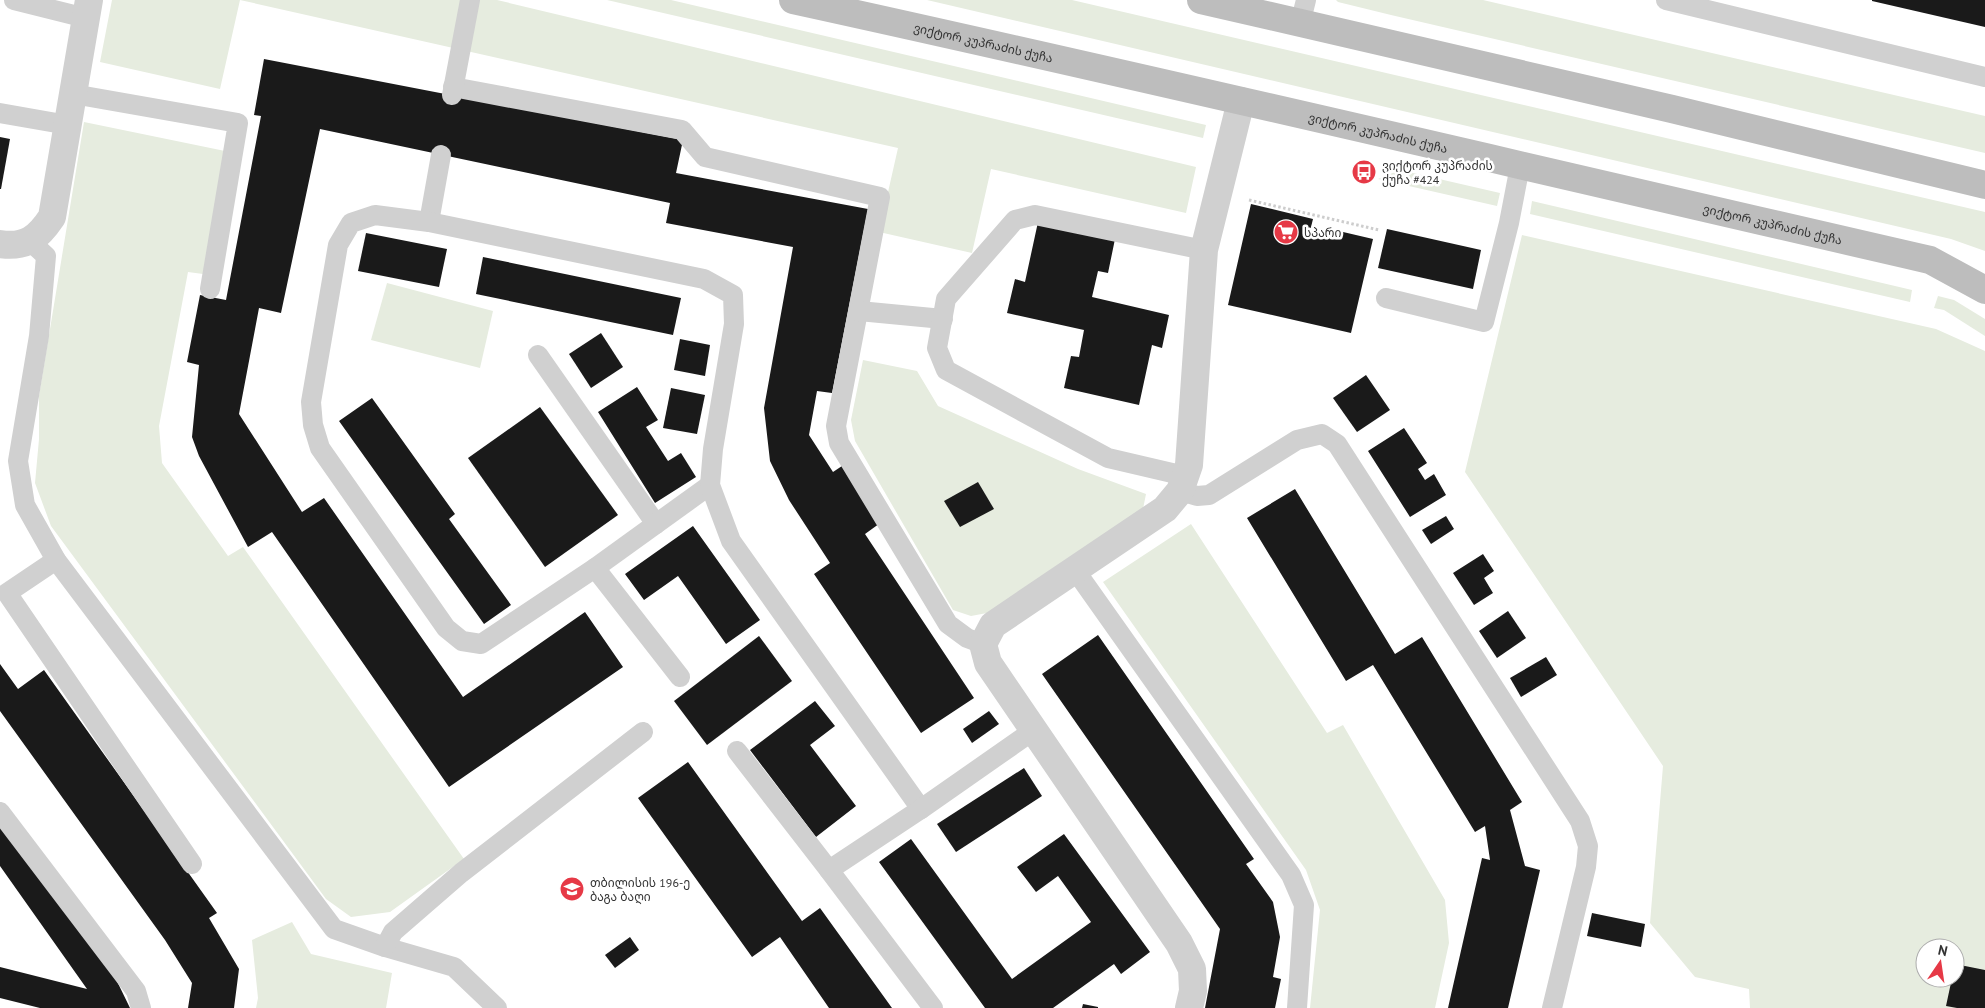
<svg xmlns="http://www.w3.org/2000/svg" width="1985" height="1008" font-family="'PT Sans','Noto Sans Georgian',sans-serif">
  <rect width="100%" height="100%" fill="#fff"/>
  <g fill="#e6ecdf" fill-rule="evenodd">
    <path d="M 112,0 L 497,0 L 1196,167 L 1186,213 L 991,169 L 972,253 L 879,232 L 898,148 L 240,0 L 220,89 L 100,62 Z"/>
    <path d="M 607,0 L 671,0 L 1206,125 L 1203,138 Z"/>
    <path d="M 927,0 L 1072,0 L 1985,212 L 1985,251 L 1951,239 Z"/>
    <path d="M 1336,0 L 1483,0 L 1985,116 L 1985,153 L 1391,15 L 1338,2 Z"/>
    <path d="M 84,122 L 225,151 L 203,274 L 188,272 L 159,426 L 162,463 L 228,556 L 243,547 L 464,859 L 390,912 L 351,917 L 326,899 L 51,526 L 35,483 L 39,439 L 39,396 Z"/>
    <path d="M 1400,170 L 1500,193 L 1497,206 L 1378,179 Z"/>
    <path d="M 1532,201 L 1912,290 L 1910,302 L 1530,214 Z"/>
    <path d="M 1522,235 L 1936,329 L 1985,351 L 1985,1008 L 1750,1008 L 1749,989 L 1695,977 L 1650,923 L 1663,766 L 1465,472 ZM 1925,948 L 1955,948 L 1955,978 L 1925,978 Z"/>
    <path d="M 387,283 L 493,311 L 480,368 L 371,340 Z"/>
    <path d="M 1938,296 L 1954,300 L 1985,319 L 1985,336 L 1944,310 L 1934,308 Z"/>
    <path d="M 863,360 L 917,371 L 938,406 L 1078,469 L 1146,494 L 1142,514 L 987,613 L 971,616 L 953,610 L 855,441 L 851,420 Z"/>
    <path d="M 1191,524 L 1327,733 L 1343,725 L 1445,900 L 1449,943 L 1435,1008 L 1310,1008 L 1320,910 L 1306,870 L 1103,582 Z"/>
    <path d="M 292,922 L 311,954 L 392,973 L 386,1008 L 256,1008 L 258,998 L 252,940 Z"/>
  </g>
  <g fill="#1a1a1a">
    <path d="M 1872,0 L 1985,0 L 1985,27 L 1872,1 Z"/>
    <path d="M 264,59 L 683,140 L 676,173 L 868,209 L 832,393 L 817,391 L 809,435 L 833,472 L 845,464 L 883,521 L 865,534 L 974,698 L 921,733 L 814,574 L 830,563 L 789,500 L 770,461 L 764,408 L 793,247 L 666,223 L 670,203 L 320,129 L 281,313 L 259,308 L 239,414 L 302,512 L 324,498 L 463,697 L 585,612 L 623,667 L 449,787 L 272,532 L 248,547 L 199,456 L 192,437 L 199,365 L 187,362 L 200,295 L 226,300 L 261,116 L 254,115 Z"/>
    <path d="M 0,137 L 10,139 L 1,189 L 0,189 Z"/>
    <path d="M 1251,204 L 1313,219 L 1310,231 L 1325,234 L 1326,228 L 1373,239 L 1351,333 L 1228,305 Z"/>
    <path d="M 1038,222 L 1115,239 L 1108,273 L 1098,271 L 1092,297 L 1169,315 L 1162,348 L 1152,345 L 1139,405 L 1064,388 L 1071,356 L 1079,357 L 1084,330 L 1007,313 L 1015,279 L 1025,282 Z"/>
    <path d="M 1387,229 L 1481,250 L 1473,289 L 1378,268 Z"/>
    <path d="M 366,233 L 447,249 L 439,287 L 358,271 Z"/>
    <path d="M 483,257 L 681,298 L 673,335 L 476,294 Z"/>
    <path d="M 601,333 L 623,367 L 591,388 L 569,354 Z"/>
    <path d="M 680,339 L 710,345 L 705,376 L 674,370 Z"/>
    <path d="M 1366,375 L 1390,410 L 1357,432 L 1333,398 Z"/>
    <path d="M 637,387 L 658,420 L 646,427 L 668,461 L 681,453 L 696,477 L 655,503 L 598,412 Z"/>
    <path d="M 671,388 L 705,395 L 697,434 L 663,428 Z"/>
    <path d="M 372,398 L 455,514 L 449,519 L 511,605 L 484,624 L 339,421 Z"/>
    <path d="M 540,407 L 618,515 L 545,567 L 468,458 Z"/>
    <path d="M 1404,428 L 1427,463 L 1418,469 L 1425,480 L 1434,474 L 1446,495 L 1410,517 L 1368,451 Z"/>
    <path d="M 978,482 L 994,509 L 960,527 L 944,501 Z"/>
    <path d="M 1295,489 L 1395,654 L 1422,637 L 1522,802 L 1510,810 L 1525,866 L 1540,870 L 1508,1008 L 1448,1008 L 1482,858 L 1490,860 L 1485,826 L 1475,832 L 1373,665 L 1346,681 L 1247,518 Z"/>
    <path d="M 1446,516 L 1454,529 L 1431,544 L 1422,530 Z"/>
    <path d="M 693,526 L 760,620 L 726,644 L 678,576 L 644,600 L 625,574 Z"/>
    <path d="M 1483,554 L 1494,571 L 1484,578 L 1493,593 L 1474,605 L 1453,573 Z"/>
    <path d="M 1508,611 L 1526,638 L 1497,658 L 1479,631 Z"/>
    <path d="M 1098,635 L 1254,859 L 1246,864 L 1273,902 L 1280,937 L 1273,977 L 1281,979 L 1275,1008 L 1205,1008 L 1220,929 L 1042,674 Z"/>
    <path d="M 759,636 L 792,681 L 707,745 L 674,701 Z"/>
    <path d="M 1546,657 L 1557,675 L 1521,697 L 1510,678 Z"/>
    <path d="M 0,664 L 18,689 L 44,670 L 217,913 L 209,918 L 239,969 L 234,1008 L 188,1008 L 192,983 L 165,940 L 0,711 Z"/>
    <path d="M 815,701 L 835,726 L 810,745 L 856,806 L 816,837 L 750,750 Z"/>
    <path d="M 989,711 L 999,724 L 972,743 L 963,729 Z"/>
    <path d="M 688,762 L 802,921 L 820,908 L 892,1008 L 829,1008 L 780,937 L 752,957 L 638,798 Z"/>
    <path d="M 1024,768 L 1042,796 L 956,852 L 937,824 Z"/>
    <path d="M 0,819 L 113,973 L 130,1008 L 40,1008 L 0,998 L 0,967 L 87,989 L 0,866 Z"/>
    <path d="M 1064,834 L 1150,952 L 1121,974 L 1114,964 L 1053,1008 L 985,1008 L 879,862 L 911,839 L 1012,979 L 1091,922 L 1058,876 L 1036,892 L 1017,867 Z"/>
    <path d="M 1592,913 L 1645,924 L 1641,947 L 1587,936 Z"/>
    <path d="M 630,937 L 639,950 L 615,968 L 605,955 Z"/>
    <path d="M 1955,964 L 1985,970 L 1985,1008 L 1957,1008 L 1946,1006 L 1952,978 L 1955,978 Z"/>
    <path d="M 1083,1004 L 1098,1007 L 1098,1008 L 1082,1008 Z"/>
  </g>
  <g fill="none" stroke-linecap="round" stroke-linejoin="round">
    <path stroke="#cdcdcd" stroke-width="3" stroke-dasharray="2.5 2.5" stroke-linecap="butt" d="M 1249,200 L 1379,230"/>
    <g stroke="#d0d0d0" stroke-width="20">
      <path d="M 14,0 L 86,18"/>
      <path d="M 1666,0 L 1985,77"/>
      <path d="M 1300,24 L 1306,0"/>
      <path d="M 453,87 L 682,130 L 705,157 L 880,197 L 836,426 L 839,443 L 948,624 L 967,638 L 983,644"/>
      <path d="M 73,94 L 238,123 L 210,289"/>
      <path d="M 452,95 L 470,0"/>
      <path d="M 0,113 L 68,125"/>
      <path d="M 429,222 L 441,155"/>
      <path d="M 31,242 L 46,256 L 39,336 L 18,461 L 25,505 L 56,560 L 334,929 L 385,947 L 454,967 L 497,1008"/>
      <path d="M 1386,298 L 1484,322 L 1509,223 L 1520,166"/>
      <path d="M 859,311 L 943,319"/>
      <path d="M 538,355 L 656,524"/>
      <path d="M 1185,476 L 1108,458 L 946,370 L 937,348 L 946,299 L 1015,220 L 1035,215 L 1204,250"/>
      <path d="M 1180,491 L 1197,496 L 1209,495 L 1297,440 L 1322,434 L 1337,444 L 1580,821 L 1588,846 L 1586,867 L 1552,1008"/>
      <path d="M 56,560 L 7,593 L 192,864"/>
      <path d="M 595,568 L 710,485"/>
      <path d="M 1075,570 L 1291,875 L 1304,905 L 1297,1008"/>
      <path d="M 680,677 L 595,568 L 481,644 L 462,641 L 446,628 L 320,448 L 313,425 L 311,402 L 338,245 L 351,223 L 375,215 L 429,222 L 704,279 L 733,295 L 734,324 L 713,449 L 710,485 L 731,541 L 921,809"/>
      <path d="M 737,751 L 829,870"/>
      <path d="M 0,812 L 136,991 L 141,1008"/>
      <path d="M 385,947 L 393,932 L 461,873 L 643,732"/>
      <path d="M 933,1008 L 829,870 L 921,809 L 1034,730"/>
    </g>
    <g stroke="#d0d0d0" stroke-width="28">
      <path d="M 0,244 C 26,248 38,238 52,217 L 89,0"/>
      <path d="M 1189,1008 L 1193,991 L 1192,969 L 1179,943 L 988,663 L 983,644 L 993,625 L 1165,509 L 1180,491 L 1189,465 L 1204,250 L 1241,101"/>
    </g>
    <g stroke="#bdbdbd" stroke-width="28">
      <path id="s1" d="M 793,0 C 1173,83 1551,173 1930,260 L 1985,290"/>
      <path d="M 1201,0 L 1672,109 L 1985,185"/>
    </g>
  </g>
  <defs>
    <symbol id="bus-disc" viewBox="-11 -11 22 22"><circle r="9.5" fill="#e63946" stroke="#fff"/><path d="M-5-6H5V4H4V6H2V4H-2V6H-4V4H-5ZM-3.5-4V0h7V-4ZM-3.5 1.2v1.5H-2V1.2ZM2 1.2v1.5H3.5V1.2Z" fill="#fff"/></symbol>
    <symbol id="supermarket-disc" viewBox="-11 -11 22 22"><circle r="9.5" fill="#e63946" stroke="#fff"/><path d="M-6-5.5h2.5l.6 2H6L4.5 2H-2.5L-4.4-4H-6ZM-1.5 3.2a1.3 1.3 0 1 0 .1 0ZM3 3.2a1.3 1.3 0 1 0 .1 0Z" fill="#fff"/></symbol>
    <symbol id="school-disc" viewBox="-11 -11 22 22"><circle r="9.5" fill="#e63946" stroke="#fff"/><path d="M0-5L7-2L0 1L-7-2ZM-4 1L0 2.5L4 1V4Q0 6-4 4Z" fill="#fff"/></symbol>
  </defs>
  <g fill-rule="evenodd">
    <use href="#bus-disc" x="1350" y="158" width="28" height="28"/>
    <use href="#supermarket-disc" x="1272" y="218" width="28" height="28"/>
    <use href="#school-disc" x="558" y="875" width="28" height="28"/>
  </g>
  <g text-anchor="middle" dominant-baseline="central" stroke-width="5" stroke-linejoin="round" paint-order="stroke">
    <g font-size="12" fill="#333" stroke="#fff">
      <text stroke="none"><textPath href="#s1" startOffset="195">ვიქტორ კუპრაძის ქუჩა</textPath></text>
      <text stroke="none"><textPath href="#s1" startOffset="600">ვიქტორ კუპრაძის ქუჩა</textPath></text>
      <text stroke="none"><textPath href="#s1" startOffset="1005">ვიქტორ კუპრაძის ქუჩა</textPath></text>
    </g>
    <g font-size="12" fill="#333" stroke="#fff" text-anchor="start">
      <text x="1382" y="165">ვიქტორ კუპრაძის<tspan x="1382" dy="14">ქუჩა #424</tspan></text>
      <text x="1304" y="232">სპარი</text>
      <text x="590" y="882">თბილისის 196-ე<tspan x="590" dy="14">ბაგა ბაღი</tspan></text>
    </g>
  </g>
  <g transform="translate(1940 963) rotate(13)"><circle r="24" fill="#ffffff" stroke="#adadad"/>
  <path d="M0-4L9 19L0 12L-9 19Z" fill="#e63946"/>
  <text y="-8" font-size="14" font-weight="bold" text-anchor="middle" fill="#333333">N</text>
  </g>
</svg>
